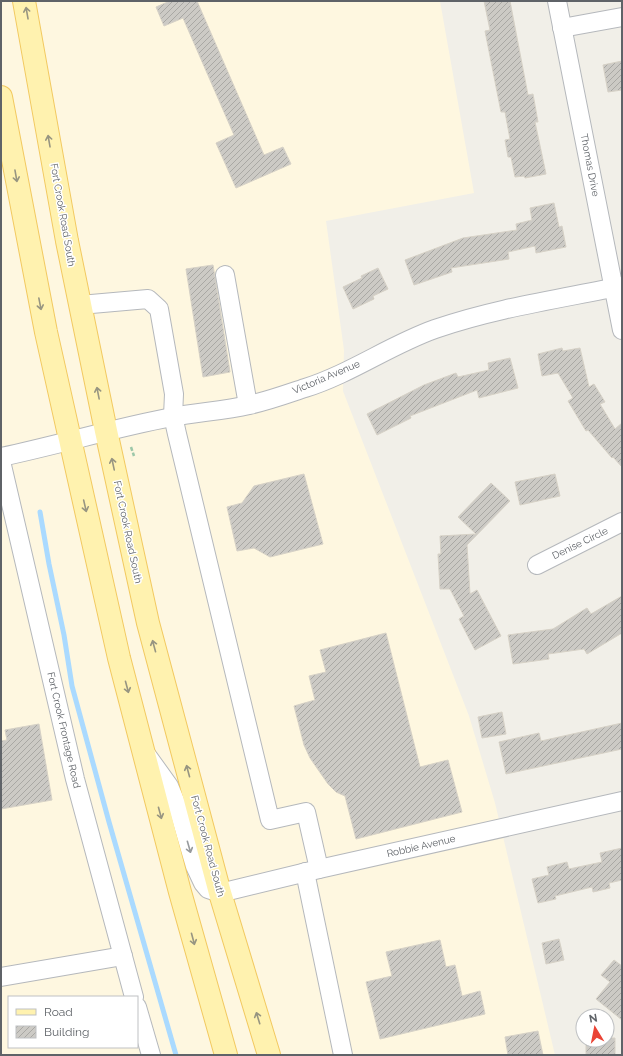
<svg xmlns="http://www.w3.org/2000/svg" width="623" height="1056" font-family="Raleway,sans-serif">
  <defs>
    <pattern id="building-hatch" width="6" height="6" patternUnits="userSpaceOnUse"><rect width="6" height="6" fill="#cccac5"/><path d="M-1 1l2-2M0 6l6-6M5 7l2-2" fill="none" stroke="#a9a8a4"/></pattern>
  </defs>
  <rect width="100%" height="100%" fill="#f1efe8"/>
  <path fill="#fef7e0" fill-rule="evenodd" d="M 1,1 L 440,1 L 474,193 L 326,221 L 344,350 L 343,391 L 469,716 L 495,803 L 555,1055 L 1,1055 ZM 9,997 L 137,997 L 137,1047 L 9,1047 Z"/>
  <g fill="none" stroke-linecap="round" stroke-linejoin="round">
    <path stroke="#aadaff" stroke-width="5" d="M 40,512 L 49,564 L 64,635 L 72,686 L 109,822 L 176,1055"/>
  </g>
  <g fill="url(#building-hatch)" stroke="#d6d1c6">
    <path d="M 170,1 L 197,1 L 264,155 L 283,147 L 291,164 L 236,188 L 216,143 L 234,135 L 183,18 L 164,26 L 156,7 Z"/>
    <path d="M 484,1 L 510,1 L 528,95 L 533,94 L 538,122 L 535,122 L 546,174 L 525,178 L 524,176 L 515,177 L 511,157 L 508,157 L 505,140 L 510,139 L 505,112 L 501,112 L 485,31 L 490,30 Z"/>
    <path d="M 622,61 L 622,90 L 608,92 L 603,65 Z"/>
    <path d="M 554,203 L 559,227 L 562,226 L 566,247 L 536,253 L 535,246 L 508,252 L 509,259 L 451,268 L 452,272 L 414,285 L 405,260 L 463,238 L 517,230 L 516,224 L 532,220 L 530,208 Z"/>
    <path d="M 213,265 L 230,372 L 203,377 L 186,269 Z"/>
    <path d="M 378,268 L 388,289 L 373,296 L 374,299 L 353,309 L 343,287 L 362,278 L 361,276 Z"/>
    <path d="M 562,348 L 563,351 L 580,348 L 589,387 L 594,384 L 605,402 L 600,404 L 615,429 L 622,423 L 622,467 L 613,457 L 612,458 L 588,430 L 586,431 L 568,401 L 573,398 L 558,373 L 542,376 L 538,354 Z"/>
    <path d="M 510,358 L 518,388 L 479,398 L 477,390 L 410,416 L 411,418 L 377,435 L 367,414 L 424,385 L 456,373 L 458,377 L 489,370 L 488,363 Z"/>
    <path d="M 304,474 L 323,544 L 270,557 L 254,548 L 237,551 L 227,507 L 242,503 L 254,486 Z"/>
    <path d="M 555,474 L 560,496 L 520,505 L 515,482 Z"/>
    <path d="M 491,483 L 510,501 L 467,545 L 470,594 L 477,590 L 501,636 L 475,650 L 459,619 L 464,616 L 450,589 L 440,589 L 438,554 L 441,554 L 440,536 L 476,534 L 458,517 Z"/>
    <path d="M 622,596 L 622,633 L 587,654 L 584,649 L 548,654 L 549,659 L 513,664 L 508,635 L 553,629 L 587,608 L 591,614 Z"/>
    <path d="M 386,633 L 420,767 L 448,760 L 462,812 L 356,839 L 345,796 L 336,792 L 328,784 L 310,758 L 304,745 L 294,706 L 315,700 L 309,676 L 326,672 L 320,650 Z"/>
    <path d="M 502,712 L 506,734 L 482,738 L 478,717 Z"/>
    <path d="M 622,723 L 622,749 L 506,774 L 499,742 L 539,733 L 541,741 Z"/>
    <path d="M 39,724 L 52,800 L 1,809 L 1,741 L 7,740 L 5,730 Z"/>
    <path d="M 622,848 L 622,880 L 609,883 L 610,888 L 593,892 L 592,887 L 555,896 L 556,899 L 538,903 L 532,879 L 549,875 L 547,867 L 567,862 L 569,869 L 602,862 L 600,853 Z"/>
    <path d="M 559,939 L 564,960 L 546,964 L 542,943 Z"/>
    <path d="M 440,940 L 446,967 L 455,965 L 462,996 L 480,991 L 485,1014 L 380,1039 L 366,982 L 392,976 L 386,952 Z"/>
    <path d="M 614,960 L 622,966 L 622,1020 L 596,999 L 610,982 L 601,975 Z"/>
    <path d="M 538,1031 L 543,1055 L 508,1055 L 505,1037 Z"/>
    <path d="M 607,1038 L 615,1038 L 615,1055 L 586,1055 L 586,1040 L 607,1040 Z"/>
  </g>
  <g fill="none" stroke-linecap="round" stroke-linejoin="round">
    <defs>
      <g id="minor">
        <path d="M 557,1 L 622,330"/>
        <path d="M 562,28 L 622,17"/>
        <path d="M 225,275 L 248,405"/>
        <path d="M 80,305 L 148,299 L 159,309 L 174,394 L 173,416 L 177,434 L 270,820 L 306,812 L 319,869"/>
        <path d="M 1,457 C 58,445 114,428 172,417 C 197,412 224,411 249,405 C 268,401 287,394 305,388 C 350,374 390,345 435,329 C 496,308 559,299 622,286"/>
        <path d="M 1,461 L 75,779 L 134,997"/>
        <path d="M 537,565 L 622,522"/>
        <path d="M 146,754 L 169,786 L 178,808 L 195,866 L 203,883 L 208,889 L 220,893 L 319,869 L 622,801"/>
        <path d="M 305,872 L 343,1055"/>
        <path d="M 1,977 L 123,956"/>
        <path d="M 137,1007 L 151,1055"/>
      </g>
      <g id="major">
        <path d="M 24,1 L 67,241 L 106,431 L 148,623 L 220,893 L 269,1055"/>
        <path d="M 1,97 L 46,332 L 119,658 L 180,892 L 226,1055"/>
      </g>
    </defs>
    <use href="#minor" stroke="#b5b8bc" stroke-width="20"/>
    <use href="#major" stroke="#f2c960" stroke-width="24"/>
    <path stroke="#9cc7a9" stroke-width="2.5" stroke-dasharray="4 2" stroke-linecap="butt" d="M 131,447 L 134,456"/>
    <use href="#minor" stroke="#fff" stroke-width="18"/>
    <use href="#major" stroke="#fff2af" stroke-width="22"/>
  </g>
  <defs><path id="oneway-shaft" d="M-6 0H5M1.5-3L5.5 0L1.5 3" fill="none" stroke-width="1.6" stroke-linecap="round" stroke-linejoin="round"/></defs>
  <g stroke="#979581">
    <use href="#oneway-shaft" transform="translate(27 13) rotate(-100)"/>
    <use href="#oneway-shaft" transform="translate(49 141) rotate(-100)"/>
    <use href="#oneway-shaft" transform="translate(16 176) rotate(80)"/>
    <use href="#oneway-shaft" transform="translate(40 304) rotate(79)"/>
    <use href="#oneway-shaft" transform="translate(98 393) rotate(-101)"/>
    <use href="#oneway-shaft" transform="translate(113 464) rotate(-102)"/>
    <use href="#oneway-shaft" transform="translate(85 506) rotate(77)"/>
    <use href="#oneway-shaft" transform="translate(154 646) rotate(-105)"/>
    <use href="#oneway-shaft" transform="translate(127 687) rotate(75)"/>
    <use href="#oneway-shaft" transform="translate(188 771) rotate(-105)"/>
    <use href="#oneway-shaft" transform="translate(160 813) rotate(75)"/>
    <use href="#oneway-shaft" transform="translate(193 939) rotate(75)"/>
    <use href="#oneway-shaft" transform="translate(258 1018) rotate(-107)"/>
  </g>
  <use stroke="#979a9d" href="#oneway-shaft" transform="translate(189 847) rotate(74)"/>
  <g text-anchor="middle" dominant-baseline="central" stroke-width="3" stroke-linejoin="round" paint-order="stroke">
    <g font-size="10" fill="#5f6368" stroke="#fff">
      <text transform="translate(590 165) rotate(79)">Thomas Drive</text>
      <text transform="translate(63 215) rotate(80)">Fort Crook Road South</text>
      <text transform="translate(326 377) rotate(-23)">Victoria Avenue</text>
      <text transform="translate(128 532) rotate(78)">Fort Crook Road South</text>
      <text transform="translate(580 543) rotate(-26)">Denise Circle</text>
      <text transform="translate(64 730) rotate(77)">Fort Crook Frontage Road</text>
      <text transform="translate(208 846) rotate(75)">Fort Crook Road South</text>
      <text transform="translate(421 846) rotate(-13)">Robbie Avenue</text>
    </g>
  </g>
  <rect width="623" height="1056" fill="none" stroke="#5f6368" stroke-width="4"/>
  <rect x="8" y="996" width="130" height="52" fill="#ffffff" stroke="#bfc1c3"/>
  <rect x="16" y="1009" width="20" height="6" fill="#fff2af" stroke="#bfc1c3"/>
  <text x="44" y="1016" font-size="12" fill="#5f6368">Road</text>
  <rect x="16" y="1026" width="20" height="12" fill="url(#building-hatch)" stroke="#bfc1c3"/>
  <text x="44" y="1036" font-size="12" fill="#5f6368">Building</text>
  <g transform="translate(595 1028) rotate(350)"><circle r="19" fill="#ffffff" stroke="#bfc1c3"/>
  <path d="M0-3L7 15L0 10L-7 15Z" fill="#ea4335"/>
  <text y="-6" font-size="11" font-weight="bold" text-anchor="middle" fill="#5f6368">N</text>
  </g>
</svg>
